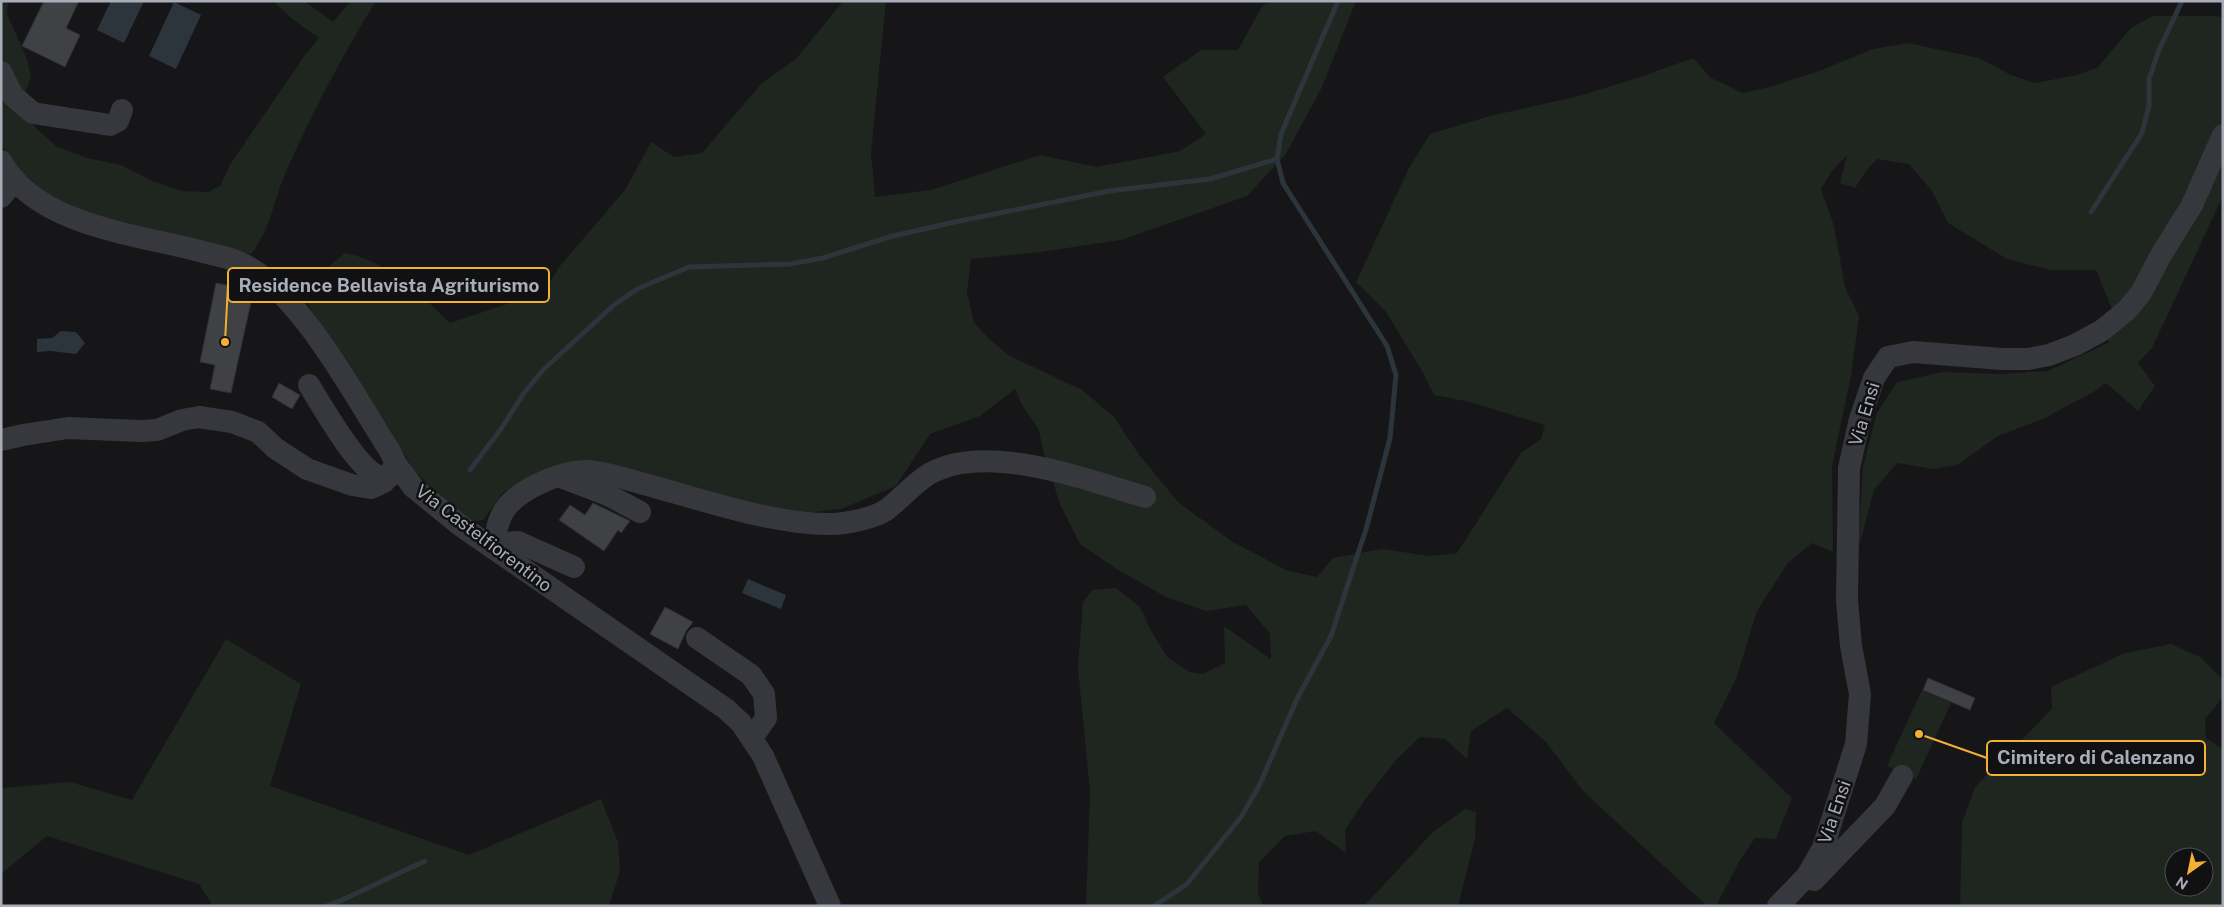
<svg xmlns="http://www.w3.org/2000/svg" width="2224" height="907" font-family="'Public Sans',sans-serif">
  <rect width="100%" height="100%" fill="#161618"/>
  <g fill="#1e261f" fill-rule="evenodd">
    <path d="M 1,1 L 8,1 L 7,14 L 27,59 L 31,78 L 24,95 L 25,115 L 38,130 L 56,146 L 87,158 L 121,165 L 155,182 L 182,191 L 208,192 L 220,186 L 231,163 L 305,55 L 319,38 L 291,18 L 273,1 L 304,1 L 333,22 L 351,1 L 376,1 C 342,56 311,115 285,174 C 274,200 269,233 251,254 L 243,255 L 87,217 L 33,188 L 1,145 Z"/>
    <path d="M 843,1 L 886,1 L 871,153 L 875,197 L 931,190 L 1040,155 L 1097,167 L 1180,151 L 1206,134 L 1163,77 L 1201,50 L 1238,50 L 1263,5 L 1276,1 L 1356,1 L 1322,87 L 1286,154 L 1247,196 L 1121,240 L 1040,252 L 971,259 L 967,292 L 974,322 L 988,338 L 1008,355 L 1082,390 L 1114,417 L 1140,456 L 1179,503 L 1233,542 L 1286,570 L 1317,577 L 1333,558 L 1382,549 L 1430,556 L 1457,553 L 1521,453 L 1541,439 L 1545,425 L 1470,402 L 1434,395 L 1422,371 L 1386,312 L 1356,282 L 1409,168 L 1430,134 L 1490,116 L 1579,96 L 1640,77 L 1693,58 L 1711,78 L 1743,93 L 1773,86 L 1819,71 L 1873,49 L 1907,43 L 1979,58 L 2011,75 L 2035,83 L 2077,75 L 2097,68 L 2131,28 L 2153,16 L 2215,16 L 2223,17 L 2223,196 L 2152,348 L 2138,363 L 2155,386 L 2138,411 L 2106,383 L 2095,391 L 2045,418 L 1998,436 L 1957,465 L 1933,469 L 1897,463 L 1874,490 L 1858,550 L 1863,466 L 1877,413 L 1897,382 L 1944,372 L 1999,374 L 2048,371 L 2108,343 L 2112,309 L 2096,270 L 2051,270 L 2007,259 L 1948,223 L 1932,191 L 1909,164 L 1877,159 L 1866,171 L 1855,188 L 1840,183 L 1847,155 L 1832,171 L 1821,189 L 1834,226 L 1845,287 L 1859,316 L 1851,376 L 1832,466 L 1833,552 L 1812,543 L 1787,564 L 1757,611 L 1736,679 L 1714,723 L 1792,798 L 1776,839 L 1755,838 L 1740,860 L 1716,906 L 1707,906 L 1583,791 L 1546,742 L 1507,708 L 1471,731 L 1467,759 L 1445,739 L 1420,737 L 1397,759 L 1364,801 L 1345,830 L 1346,853 L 1316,831 L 1285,836 L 1259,862 L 1258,893 L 1263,906 L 1086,906 L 1090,792 L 1078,668 L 1083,602 L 1092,590 L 1116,588 L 1140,607 L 1150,629 L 1167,657 L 1190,672 L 1203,674 L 1225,663 L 1224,626 L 1271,659 L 1270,634 L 1246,605 L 1206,611 L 1166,597 L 1115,568 L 1080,544 L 1060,504 L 1043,451 L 1039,430 L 1022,405 L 1015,389 L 980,416 L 930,434 L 896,486 L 841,509 L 797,514 L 605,466 L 552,466 L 503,493 L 483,520 L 469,522 L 414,471 L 391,431 L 299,291 L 345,253 C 385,260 422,295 450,323 L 513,302 L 540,298 L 560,266 L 625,190 L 651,142 L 674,157 L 702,153 L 761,84 L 797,58 Z"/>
    <path d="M 226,639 L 301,684 L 270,786 L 469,855 L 601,799 L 618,842 L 620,871 L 609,906 L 213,906 L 199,884 L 47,836 L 1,874 L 1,788 L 70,782 L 132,800 Z"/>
    <path d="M 2171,644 L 2200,657 L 2223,679 L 2223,697 L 2205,719 L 2206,738 L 2223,749 L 2223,906 L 1960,906 L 1962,823 L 1975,787 L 2052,709 L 2051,687 L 2125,653 ZM 2174,857 L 2204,857 L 2204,887 L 2174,887 Z"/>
    <path d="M 1922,690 L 1951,703 L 1916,779 L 1887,766 Z"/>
    <path d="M 1465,809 L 1476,812 L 1475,839 L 1458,906 L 1364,906 L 1433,832 Z"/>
  </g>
  <g fill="#2c353c">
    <path d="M 111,1 L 144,1 L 124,43 L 97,30 Z"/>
    <path d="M 174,2 L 201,15 L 176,69 L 149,56 Z"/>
    <path d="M 61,331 L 76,332 L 85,343 L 76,354 L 51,351 L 37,352 L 37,339 L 52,338 Z"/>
    <path d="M 748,579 L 786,595 L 781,609 L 742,593 Z"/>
  </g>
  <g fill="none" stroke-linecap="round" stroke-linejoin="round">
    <g stroke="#2c353c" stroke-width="5">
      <path d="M 2091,212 L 2142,133 L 2149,106 L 2149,79 L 2159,50 L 2182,1"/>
      <path d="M 470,470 L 501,429 L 524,393 L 544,369 L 615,304 L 639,288 L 689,267 L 790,264 L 823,258 L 889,237 L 950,223 L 1109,191 L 1210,179 L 1277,159"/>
      <path d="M 326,906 L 342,900 L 425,861"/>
      <path d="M 1154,906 L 1187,884 L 1241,817 L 1259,786 L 1297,699 L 1331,636 L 1367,526 L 1390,438 L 1396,375 L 1387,346 L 1283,183 L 1277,159 L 1281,134 L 1338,1"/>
    </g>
  </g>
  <g fill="#404145" stroke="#303034">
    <path d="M 44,1 L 79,1 L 66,28 L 80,35 L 65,67 L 22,46 Z"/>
    <path d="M 216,283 L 232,286 L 231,293 L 241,295 L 240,300 L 251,302 L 231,393 L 210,389 L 215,365 L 200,362 Z"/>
    <path d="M 279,383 L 300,395 L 292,409 L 272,397 Z"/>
    <path d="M 593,503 L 630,521 L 621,533 L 618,530 L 604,551 L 559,520 L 570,505 L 585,515 Z"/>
    <path d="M 665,607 L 693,622 L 686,631 L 678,649 L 650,634 Z"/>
    <path d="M 1928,678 L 1975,698 L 1970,710 L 1923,690 Z"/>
  </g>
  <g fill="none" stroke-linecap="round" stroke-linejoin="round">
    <g stroke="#37383d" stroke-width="22">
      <path d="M 1,72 L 13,96 L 33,113 L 110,125 L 118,121 L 122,110"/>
      <path d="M 1,161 C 37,227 139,234 203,252 C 219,256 236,259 250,268 C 304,300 355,397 390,451 L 396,464 L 413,487 L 461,526 L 726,709 L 741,723 L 763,756 L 830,906"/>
      <path d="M 1,197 L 15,180"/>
      <path d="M 309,385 C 322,406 356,467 378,476 C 381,477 385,477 389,477"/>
      <path d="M 1,440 L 23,435 L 68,428 L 140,431 L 157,430 L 182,420 L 199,417 L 232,422 L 258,432 L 275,448 L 307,469 L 352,485 L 371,488 L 384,482 L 396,464"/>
      <path d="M 558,476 L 608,495 L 640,512"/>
      <path d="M 493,548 C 495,539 496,528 500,519 C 509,492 558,472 585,471 C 599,470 629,480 644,484 C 700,499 774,525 831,524 C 845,524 875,518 886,510 C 901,499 913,484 929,474 C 986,441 1087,480 1145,497"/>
      <path d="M 493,548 L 505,543 L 518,542 L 574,567"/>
      <path d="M 697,638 L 751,675 L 764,694 L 766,718 L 752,738"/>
      <path d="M 1814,880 L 1885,806 L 1902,776"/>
      <path d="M 1778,906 L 1807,876 L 1823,848 L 1856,744 L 1860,694 L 1851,646 L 1847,600 L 1849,468 L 1860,419 L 1874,378 L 1888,357 L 1913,352 L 2002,359 L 2028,359 L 2049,355 L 2075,345 L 2101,331 L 2127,310 L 2141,293 L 2161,255 L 2192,205 L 2223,135"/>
    </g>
  </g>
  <g text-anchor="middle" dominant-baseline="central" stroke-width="5" stroke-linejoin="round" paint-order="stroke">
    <g font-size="18" fill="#a8adb8" stroke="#111113">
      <text transform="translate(1864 414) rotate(-73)">Via Ensi</text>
      <text transform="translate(484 538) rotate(37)">Via Castelfiorentino</text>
      <text transform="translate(1834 812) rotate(-71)">Via Ensi</text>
    </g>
  </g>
  <path fill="none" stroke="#f2b134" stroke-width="2" d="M225 342L228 285M1919 734L1987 758"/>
  <g fill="#f2b134" stroke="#111113" stroke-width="2">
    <circle cx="225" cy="342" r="5"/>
    <circle cx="1919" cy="734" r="5"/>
  </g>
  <g fill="#111113" stroke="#f2b134" stroke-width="2">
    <rect x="228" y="268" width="321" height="34" rx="5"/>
    <rect x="1987" y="741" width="218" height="34" rx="5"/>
  </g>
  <g font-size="19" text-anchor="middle" font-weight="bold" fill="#a8adb8">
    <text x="389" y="292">Residence Bellavista Agriturismo</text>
    <text x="2096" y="764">Cimitero di Calenzano</text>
  </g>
  <rect width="2224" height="907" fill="none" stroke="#a8adb8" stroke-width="5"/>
  <g transform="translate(2189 872) rotate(213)"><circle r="24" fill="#111113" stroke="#4d4f55"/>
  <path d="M0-4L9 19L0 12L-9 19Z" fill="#f2b134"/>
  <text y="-8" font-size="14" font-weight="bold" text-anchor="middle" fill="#a8adb8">N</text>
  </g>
</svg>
